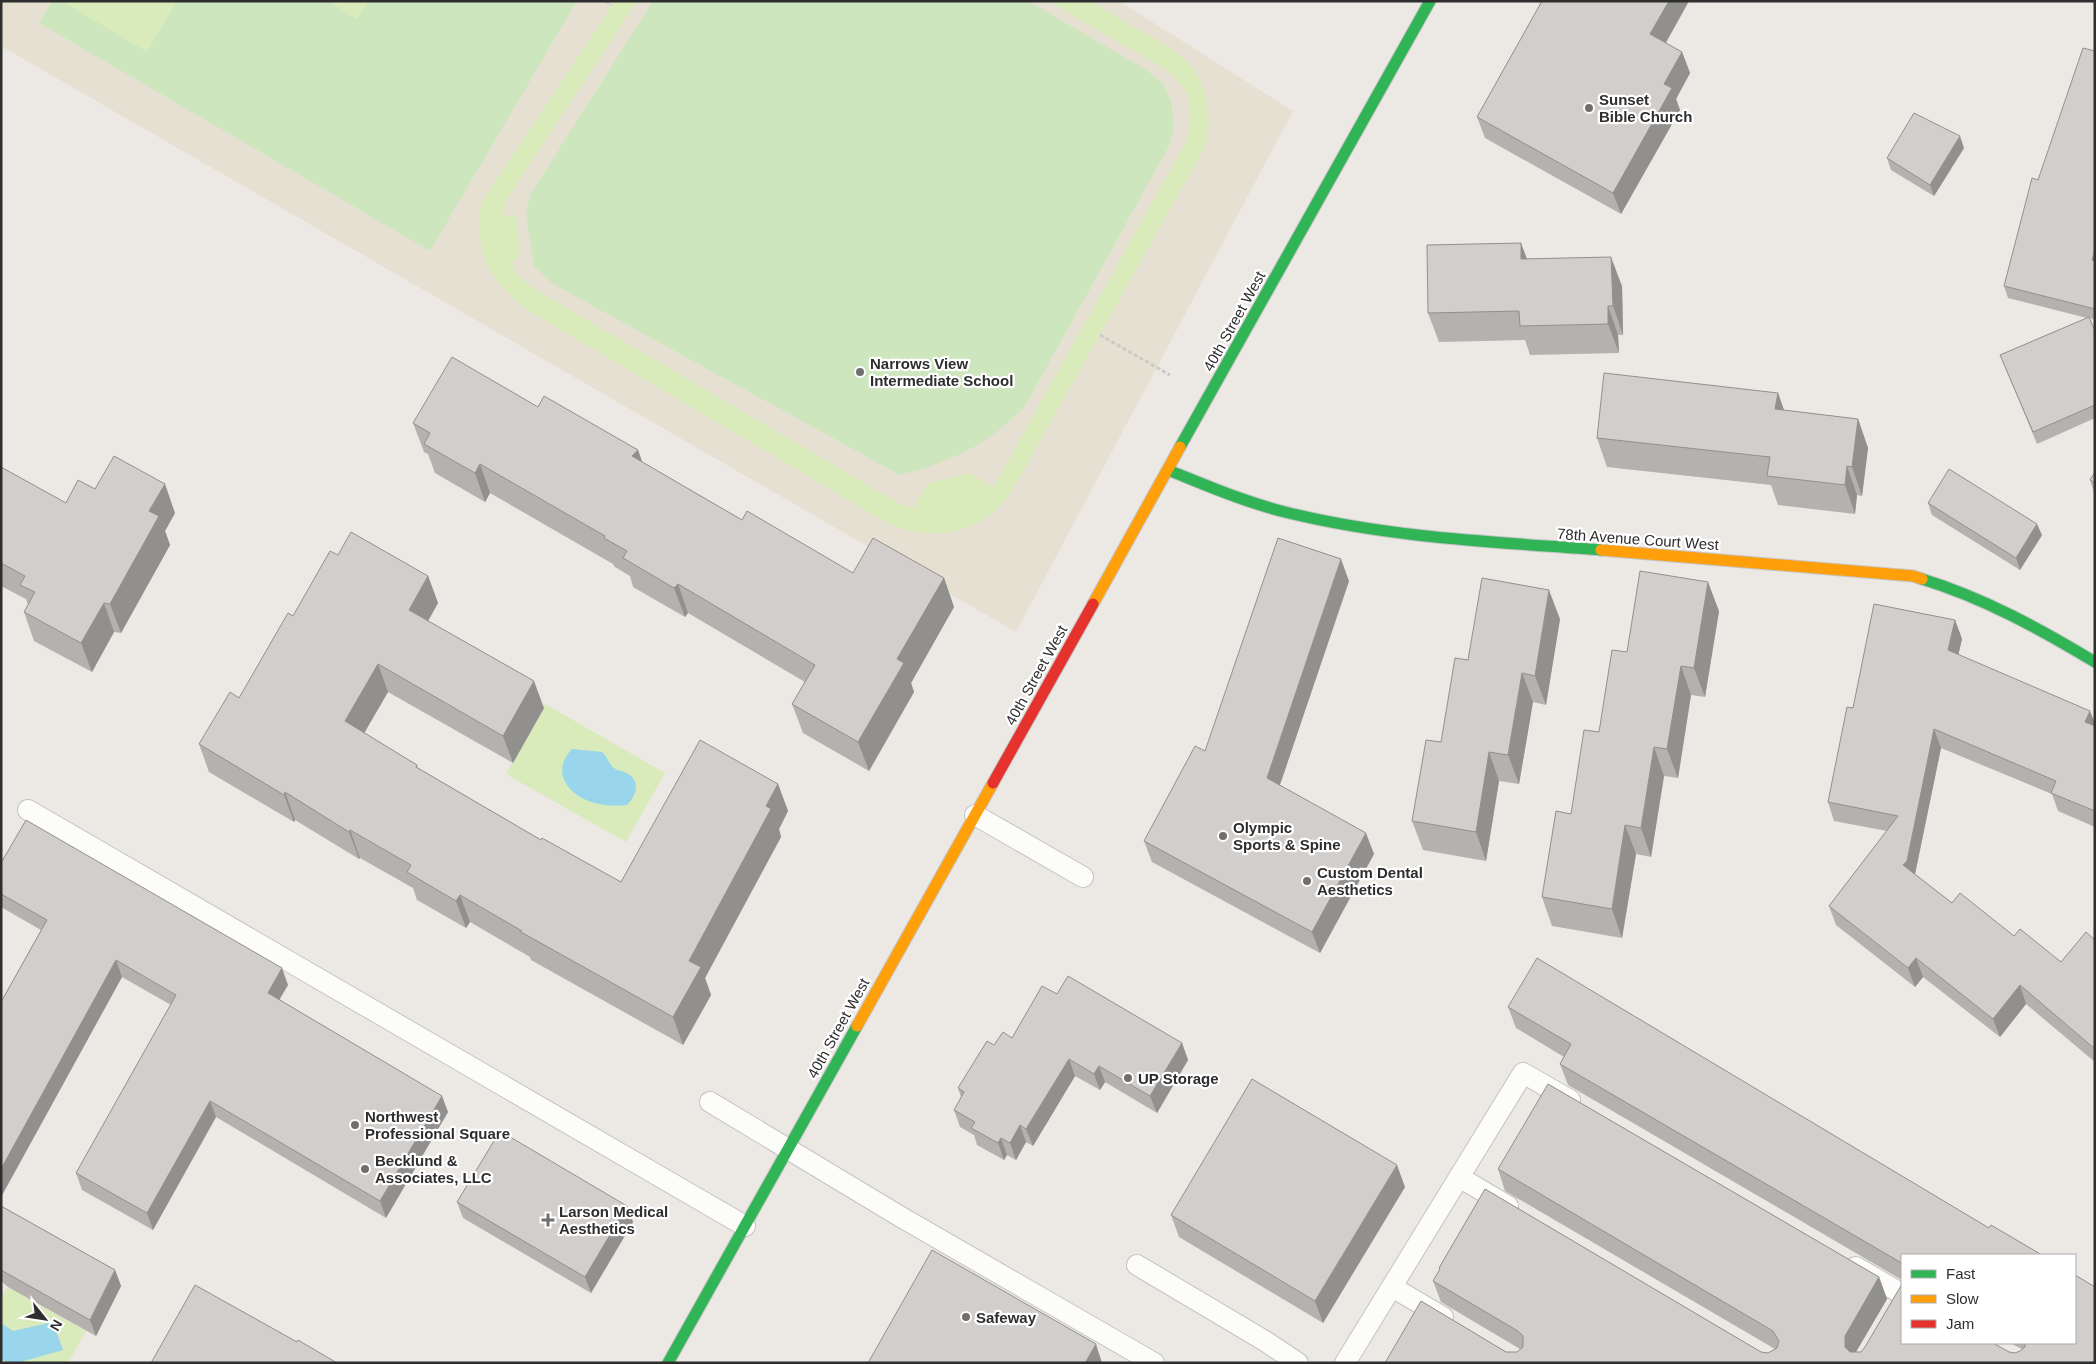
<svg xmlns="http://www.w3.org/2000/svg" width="2096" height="1364" font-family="Arial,sans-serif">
  <rect width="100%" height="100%" fill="#ece8e4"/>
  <path fill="#e6e0d3" d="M 1,1 L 1119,1 L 1293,111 L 1016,632 L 1,46 Z"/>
  <g fill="#cee6be">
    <path d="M 52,1 L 577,1 L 430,251 L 39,23 Z"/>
    <path d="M 653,1 L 1028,1 L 1145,69 L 1163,84 L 1172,104 L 1174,129 L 1169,146 L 1025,406 C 988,446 951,461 900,475 L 553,284 L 534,267 L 526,214 L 530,195 Z"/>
  </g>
  <g fill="#d9eabb">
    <path d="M 66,1 L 177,1 L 147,52 L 65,3 Z"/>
    <path d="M 328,1 L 369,1 L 357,20 Z"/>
    <path d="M 615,1 L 637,1 L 520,179 L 505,203 L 502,215 L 516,215 L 520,253 L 512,263 C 515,275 524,281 533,288 L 900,504 L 913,508 L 929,483 L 970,473 L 993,488 L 1186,142 C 1191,124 1194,102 1182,86 C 1171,70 1149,60 1132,50 C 1104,34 1077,18 1049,1 C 1061,1 1076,0 1088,1 C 1098,3 1117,18 1128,24 C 1147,35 1170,45 1186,61 C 1208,81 1213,120 1205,147 L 1016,484 C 991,528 947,542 899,528 C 891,525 883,520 875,516 L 529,311 C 489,280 474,256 481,203 Z"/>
    <path d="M 545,704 L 665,773 L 626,842 L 506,774 Z"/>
    <path d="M 8,1287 L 86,1331 L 68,1363 L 1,1363 L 1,1298 Z"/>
  </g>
  <g fill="#99d6ec">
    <path d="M 572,749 L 602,752 C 608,757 608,763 614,768 C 618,771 624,771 628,774 C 641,782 636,796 627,805 C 618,806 608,806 599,804 C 572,799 548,774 572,749 Z"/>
    <path d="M 53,1322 L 63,1350 L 17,1363 L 9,1363 L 1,1359 L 1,1323 L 13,1331 Z"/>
  </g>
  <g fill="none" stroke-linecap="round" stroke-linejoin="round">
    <defs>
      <g id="lane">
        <path d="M 28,810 L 745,1226"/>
        <path d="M 975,815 L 1083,877"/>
        <path d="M 710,1102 L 901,1217 L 1154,1363"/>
        <path d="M 1459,1177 L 1508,1206"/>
        <path d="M 1137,1265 L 1265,1341 L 1298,1363"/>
        <path d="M 1856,1267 L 1902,1294"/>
        <path d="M 1392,1287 L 1443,1317"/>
        <path d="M 1345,1363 L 1523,1073 L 1570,1100"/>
      </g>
      <g id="fast">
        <path d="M 1180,447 L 1430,1"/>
        <path d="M 1168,470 C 1208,486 1247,503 1289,513 C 1391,538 1497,542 1601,550"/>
        <path d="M 1922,579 C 1984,598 2040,629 2095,662"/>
        <path d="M 668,1363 L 857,1026"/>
      </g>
      <g id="slow">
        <path d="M 1601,550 L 1913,576 L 1922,579"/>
        <path d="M 1093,604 L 1180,447"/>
        <path d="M 857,1026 L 993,783"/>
      </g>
      <path id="jam" d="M 993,783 L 1093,604"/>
    </defs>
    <use href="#lane" stroke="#c5c4c5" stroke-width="22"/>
    <use href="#fast" stroke="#c5c4c5" stroke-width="13"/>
    <use href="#slow" stroke="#c5c4c5" stroke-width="13"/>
    <use href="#jam" stroke="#c5c4c5" stroke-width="13"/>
    <g stroke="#c9c9c8" stroke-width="3" stroke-dasharray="4 2.5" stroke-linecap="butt">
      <path d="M 606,1 L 612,5"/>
      <path d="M 1100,335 L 1170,375"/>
    </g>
    <use href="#lane" stroke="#fcfcfb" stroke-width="20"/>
    <use href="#fast" stroke="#30b455" stroke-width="11"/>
    <use href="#slow" stroke="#ff9f0a" stroke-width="11"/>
    <use href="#jam" stroke="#e5322d" stroke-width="11"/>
  </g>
  <g fill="#b4b1af">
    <path d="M 1542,1 L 1689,1 L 1666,43 L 1682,52 L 1690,73 L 1676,99 L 1680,110 L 1621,214 L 1485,138 L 1477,117 Z"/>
    <path d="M 2095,51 L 2095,320 L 2089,318 L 2095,331 L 2095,418 L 2037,444 L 2000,355 L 2087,318 L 2008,298 L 2004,286 L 2038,180 Z"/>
    <path d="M 1964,148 L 1934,196 L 1891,170 L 1887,158 Z"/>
    <path d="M 1527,259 L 1622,286 L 1623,335 L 1618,335 L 1619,353 L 1530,355 L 1525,340 L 1439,342 L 1428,313 Z"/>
    <path d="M 1778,393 L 1784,410 L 1858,419 L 1868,448 L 1862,496 L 1857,495 L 1855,514 L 1778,505 L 1771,485 L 1607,467 L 1597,438 Z"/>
    <path d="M 538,407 L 638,450 L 642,462 L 742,520 L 853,573 L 944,578 L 954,607 L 911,683 L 914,692 L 869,771 L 803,733 L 792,704 L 805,682 L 688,613 L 685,617 L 633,587 L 630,576 L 615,567 L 613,564 L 490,493 L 485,502 L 435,473 L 428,454 L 424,452 L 413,423 Z"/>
    <path d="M 1,467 L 66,503 L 95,489 L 175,513 L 165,531 L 170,545 L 121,633 L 114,632 L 92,672 L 34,641 L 24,612 L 28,605 L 26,599 L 1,586 Z"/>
    <path d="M 2095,472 L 2095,492 L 2094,492 L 2090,480 Z"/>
    <path d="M 1928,503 L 2042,535 L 2020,570 L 1932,515 Z"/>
    <path d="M 338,555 L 428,576 L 438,603 L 428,621 L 544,708 L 513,763 L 388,692 L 364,733 L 417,765 L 418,768 L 541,840 L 621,882 L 778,784 L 788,811 L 779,829 L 781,837 L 705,978 L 711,995 L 683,1045 L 531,960 L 530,957 L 470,922 L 466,928 L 417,900 L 413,888 L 360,858 L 359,859 L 295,820 L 294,822 L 209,772 L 199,744 L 239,698 L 293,616 Z"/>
    <path d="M 1349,581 L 1280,785 L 1374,854 L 1320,953 L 1152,862 L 1144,841 L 1205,751 Z"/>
    <path d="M 1719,611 L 1705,697 L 1691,695 L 1678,778 L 1664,776 L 1651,857 L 1636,854 L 1622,938 L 1552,926 L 1542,897 L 1599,732 Z"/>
    <path d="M 1560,619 L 1546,705 L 1533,702 L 1519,784 L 1499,781 L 1486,861 L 1423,850 L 1412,821 L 1441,742 L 1468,660 Z"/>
    <path d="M 1955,620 L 1962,639 L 1958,655 L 2095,723 L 2095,827 L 2058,811 L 2052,794 L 1941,748 L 1915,874 L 1952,903 L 2061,962 L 2095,940 L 2095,1062 L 2026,1004 L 2000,1037 L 1923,977 L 1915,987 L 1836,925 L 1829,906 L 1887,831 L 1834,821 L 1828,802 L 1853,708 Z"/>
    <path d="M 1,863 L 288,985 L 279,999 L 448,1112 L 386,1218 L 216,1117 L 153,1230 L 82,1190 L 76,1173 L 171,1005 L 122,977 L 1,1197 L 1,1002 L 41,930 L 1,907 Z"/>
    <path d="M 1508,1007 L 1989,1228 L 2042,1255 L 1902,1255 L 1902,1280 L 1568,1085 L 1560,1064 L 1564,1057 L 1516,1028 Z"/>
    <path d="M 1012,1038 L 1182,1043 L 1188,1060 L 1157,1113 L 1105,1082 L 1100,1090 L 1075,1076 L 1033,1146 L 1026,1142 L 1016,1160 L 1007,1155 L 1004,1160 L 977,1145 L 974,1135 L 960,1127 L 954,1110 L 961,1097 L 958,1088 L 994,1045 Z"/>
    <path d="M 1548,1084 L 1879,1277 L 1887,1299 L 1856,1352 L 1861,1352 L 1865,1347 L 1902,1284 L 1902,1343 L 1993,1343 L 2009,1352 L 2015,1353 L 2020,1351 L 2022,1349 L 2010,1343 L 2075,1343 L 2075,1275 L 2095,1287 L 2095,1363 L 1385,1363 L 1421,1301 L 1506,1352 L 1517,1352 L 1520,1349 L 1441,1302 L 1433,1281 L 1440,1270 L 1439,1268 L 1485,1189 L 1761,1352 L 1768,1353 L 1775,1349 L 1505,1191 L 1498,1169 Z"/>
    <path d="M 1405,1187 L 1323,1323 L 1179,1237 L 1171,1215 Z"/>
    <path d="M 457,1202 L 627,1206 L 633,1222 L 591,1293 L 463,1218 Z"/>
    <path d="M 1,1206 L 115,1270 L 121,1286 L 96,1336 L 8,1287 L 1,1281 Z"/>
  </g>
  <g fill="#92908e">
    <path d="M 1669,1 L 1689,1 L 1658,56 L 1650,34 Z"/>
    <path d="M 1682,52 L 1690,73 L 1676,99 L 1680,110 L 1621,214 L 1613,193 L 1664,84 Z"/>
    <path d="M 1960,136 L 1964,148 L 1934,196 L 1930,185 Z"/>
    <path d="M 1521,243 L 1532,272 L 1521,259 Z"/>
    <path d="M 2095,250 L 2095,267 L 2092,260 Z"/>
    <path d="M 1611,257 L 1622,286 L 1623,335 L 1613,306 Z"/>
    <path d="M 1608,306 L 1618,335 L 1619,353 L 1608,324 Z"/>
    <path d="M 1778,393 L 1788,422 L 1775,409 Z"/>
    <path d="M 1858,419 L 1868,448 L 1862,496 L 1852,467 Z"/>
    <path d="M 638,450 L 648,479 L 632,456 Z"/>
    <path d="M 480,464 L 490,493 L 485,502 L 475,473 Z"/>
    <path d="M 1847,466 L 1857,495 L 1855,514 L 1845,485 Z"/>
    <path d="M 165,484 L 175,513 L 165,531 L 170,545 L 121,633 L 110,604 L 149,511 Z"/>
    <path d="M 2037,524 L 2042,535 L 2020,570 L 2016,558 Z"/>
    <path d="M 1341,559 L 1349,581 L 1275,799 L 1267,778 Z"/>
    <path d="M 428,576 L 438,603 L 419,637 L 409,610 Z"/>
    <path d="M 944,578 L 954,607 L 911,683 L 914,692 L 869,771 L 858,742 L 897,659 Z"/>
    <path d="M 1708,582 L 1719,611 L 1705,697 L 1694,668 Z"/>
    <path d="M 678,584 L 688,613 L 685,617 L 674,588 Z"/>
    <path d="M 1549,590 L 1560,619 L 1546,705 L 1535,676 Z"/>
    <path d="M 104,603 L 114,632 L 92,672 L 81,643 Z"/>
    <path d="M 1955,620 L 1962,639 L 1955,669 L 1948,650 Z"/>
    <path d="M 378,664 L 388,692 L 355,749 L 345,721 Z"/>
    <path d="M 1681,666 L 1691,695 L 1678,778 L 1667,749 Z"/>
    <path d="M 1522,673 L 1533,702 L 1519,784 L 1508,755 Z"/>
    <path d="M 534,681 L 544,708 L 513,763 L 503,736 Z"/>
    <path d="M 2090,711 L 2095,723 L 2095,735 L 2085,722 Z"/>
    <path d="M 1934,729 L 1941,748 L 1914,879 L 1903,865 Z"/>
    <path d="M 1654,747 L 1664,776 L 1651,857 L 1641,828 Z"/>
    <path d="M 1489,752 L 1499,781 L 1486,861 L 1476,832 Z"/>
    <path d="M 778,784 L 788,811 L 779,829 L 781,837 L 705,978 L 711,995 L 683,1045 L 673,1017 L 689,961 L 766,806 Z"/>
    <path d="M 285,792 L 295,820 L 294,822 L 284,795 Z"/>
    <path d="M 1625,825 L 1636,854 L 1622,938 L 1612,909 Z"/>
    <path d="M 350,830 L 360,858 L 359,859 L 349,832 Z"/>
    <path d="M 1366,833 L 1374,854 L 1320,953 L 1312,932 Z"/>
    <path d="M 460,895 L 470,922 L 466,928 L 456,901 Z"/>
    <path d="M 1916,958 L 1923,977 L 1915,987 L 1908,968 Z"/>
    <path d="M 116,960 L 122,977 L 1,1197 L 1,1169 Z"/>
    <path d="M 282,968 L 288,985 L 274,1009 L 268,993 Z"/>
    <path d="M 2020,985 L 2026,1004 L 2000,1037 L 1993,1019 Z"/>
    <path d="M 1182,1043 L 1188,1060 L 1157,1113 L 1150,1096 Z"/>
    <path d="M 1069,1059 L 1075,1076 L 1033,1146 L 1026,1129 Z"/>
    <path d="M 1099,1066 L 1105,1082 L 1100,1090 L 1094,1074 Z"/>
    <path d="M 442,1096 L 448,1112 L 386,1218 L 380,1201 Z"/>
    <path d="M 210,1101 L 216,1117 L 153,1230 L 147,1213 Z"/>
    <path d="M 1020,1125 L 1026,1142 L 1016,1160 L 1010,1143 Z"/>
    <path d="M 1001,1138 L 1007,1155 L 1004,1160 L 998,1143 Z"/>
    <path d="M 1397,1165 L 1405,1187 L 1323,1323 L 1315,1301 Z"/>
    <path d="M 627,1206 L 633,1222 L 591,1293 L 585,1277 Z"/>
    <path d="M 115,1270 L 121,1286 L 96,1336 L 90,1320 Z"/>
    <path d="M 1879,1277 L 1887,1299 L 1853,1357 L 1845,1347 L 1845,1336 Z"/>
    <path d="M 1096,1344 L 1102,1363 L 1085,1363 Z"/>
  </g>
  <g fill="#d1cecb" stroke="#92908e">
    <path d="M 1542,1 L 1669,1 L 1650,34 L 1682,52 L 1664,84 L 1672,88 L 1613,193 L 1477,117 Z"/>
    <path d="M 2083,48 L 2095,51 L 2095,250 L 2092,260 L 2095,261 L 2095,309 L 2004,286 L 2032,178 L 2038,180 Z"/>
    <path d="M 1914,113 L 1960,136 L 1930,185 L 1887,158 Z"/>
    <path d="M 1521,243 L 1521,259 L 1611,257 L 1613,306 L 1608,306 L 1608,324 L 1520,326 L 1519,311 L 1428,313 L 1427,245 Z"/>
    <path d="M 2089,317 L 2095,331 L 2095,405 L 2033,432 L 2000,355 Z"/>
    <path d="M 452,357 L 538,407 L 544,396 L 638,450 L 632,456 L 742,520 L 747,511 L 853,573 L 873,538 L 944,578 L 897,659 L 904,663 L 858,742 L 792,704 L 815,665 L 678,584 L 674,588 L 623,558 L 627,551 L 604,538 L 605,536 L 480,464 L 475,473 L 424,444 L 430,433 L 413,423 Z"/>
    <path d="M 1604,373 L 1778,393 L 1775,409 L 1858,419 L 1852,467 L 1847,466 L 1845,485 L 1767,476 L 1770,457 L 1597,438 Z"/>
    <path d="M 114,456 L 165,484 L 149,511 L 159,516 L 110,604 L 104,603 L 81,643 L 24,612 L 35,592 L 20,585 L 25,576 L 1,563 L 1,467 L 66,503 L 78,480 L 95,489 Z"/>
    <path d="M 1949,469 L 2037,524 L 2016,558 L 1928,503 Z"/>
    <path d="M 2095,472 L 2095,483 L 2090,480 Z"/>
    <path d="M 351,532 L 428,576 L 409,610 L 534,681 L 503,736 L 378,664 L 345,721 L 417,765 L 416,767 L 541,840 L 542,838 L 621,882 L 700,740 L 778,784 L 766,806 L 771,809 L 689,961 L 701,967 L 673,1017 L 521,932 L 522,931 L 460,895 L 456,901 L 407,872 L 411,865 L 350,830 L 349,832 L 285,792 L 284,795 L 199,744 L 230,692 L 239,698 L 288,613 L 293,616 L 330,551 L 338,555 Z"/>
    <path d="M 1278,538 L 1341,559 L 1267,778 L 1366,833 L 1312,932 L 1144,841 L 1195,746 L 1205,751 Z"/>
    <path d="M 1640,571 L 1708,582 L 1694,668 L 1681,666 L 1667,749 L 1654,747 L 1641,828 L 1625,825 L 1612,909 L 1542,897 L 1556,811 L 1571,814 L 1584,730 L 1599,732 L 1612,650 L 1627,652 Z"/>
    <path d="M 1482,578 L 1549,590 L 1535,676 L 1522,673 L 1508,755 L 1489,752 L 1476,832 L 1412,821 L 1426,740 L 1441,742 L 1455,658 L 1468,660 Z"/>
    <path d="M 1874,604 L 1955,620 L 1948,650 L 2090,711 L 2085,722 L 2095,726 L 2095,811 L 2051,793 L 2056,781 L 1934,729 L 1907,861 L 1903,865 L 1952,903 L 1960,893 L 2014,936 L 2020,929 L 2061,962 L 2086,932 L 2095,940 L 2095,1049 L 2020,985 L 1993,1019 L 1916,958 L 1908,968 L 1829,906 L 1898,816 L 1828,802 L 1847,707 L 1853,708 Z"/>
    <path d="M 26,820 L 282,968 L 268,993 L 442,1096 L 380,1201 L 210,1101 L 147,1213 L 76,1173 L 176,995 L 116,960 L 1,1169 L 1,1002 L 47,920 L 1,894 L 1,863 Z"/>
    <path d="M 1537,958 L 1989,1228 L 1991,1225 L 2042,1255 L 1902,1255 L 1902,1266 L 1900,1262 L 1560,1064 L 1571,1044 L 1508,1007 Z"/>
    <path d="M 1068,976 L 1182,1043 L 1150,1096 L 1099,1066 L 1094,1074 L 1069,1059 L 1026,1129 L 1020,1125 L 1010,1143 L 1001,1138 L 998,1143 L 971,1128 L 975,1122 L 954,1110 L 964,1092 L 958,1088 L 987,1041 L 994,1045 L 1003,1032 L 1012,1038 L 1042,986 L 1057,994 Z"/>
    <path d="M 1252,1079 L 1397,1165 L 1315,1301 L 1171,1215 Z"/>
    <path d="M 1548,1084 L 1879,1277 L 1845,1336 L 1845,1347 L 1850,1352 L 1861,1352 L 1865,1347 L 1902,1284 L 1902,1343 L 1993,1343 L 2009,1352 L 2015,1353 L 2020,1351 L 2025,1347 L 2025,1343 L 2075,1343 L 2075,1275 L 2095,1287 L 2095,1363 L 1385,1363 L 1421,1301 L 1506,1352 L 1517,1352 L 1523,1347 L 1523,1336 L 1518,1331 L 1433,1281 L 1440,1269 L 1439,1268 L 1485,1189 L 1761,1352 L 1768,1353 L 1777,1348 L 1779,1341 L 1773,1331 L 1498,1169 Z"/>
    <path d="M 500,1131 L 627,1206 L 585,1277 L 457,1202 Z"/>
    <path d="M 1,1206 L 115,1270 L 90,1320 L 1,1270 Z"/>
    <path d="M 932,1250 L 1096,1344 L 1085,1363 L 868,1363 Z"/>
    <path d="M 195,1285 L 297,1342 L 298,1340 L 337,1363 L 151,1363 Z"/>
  </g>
  <g fill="#706f6e" stroke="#fff" stroke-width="2">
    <circle cx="1589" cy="108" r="5"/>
    <circle cx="860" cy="372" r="5"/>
    <circle cx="1223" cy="836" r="5"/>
    <circle cx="1307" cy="881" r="5"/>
    <circle cx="1128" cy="1078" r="5"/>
    <circle cx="355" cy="1125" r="5"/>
    <circle cx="365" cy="1169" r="5"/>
    <path d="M545.5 1212.5h5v5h5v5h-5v5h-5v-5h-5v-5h5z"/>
    <circle cx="966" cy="1317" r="5"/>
  </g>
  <g text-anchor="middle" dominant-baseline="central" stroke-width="4.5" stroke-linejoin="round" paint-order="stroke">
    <g font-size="15" font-weight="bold" fill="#2e2e2e" stroke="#fff" text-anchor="start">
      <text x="1599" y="99">Sunset<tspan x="1599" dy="17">Bible Church</tspan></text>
      <text x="870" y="363">Narrows View<tspan x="870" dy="17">Intermediate School</tspan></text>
      <text x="1233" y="827">Olympic<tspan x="1233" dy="17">Sports &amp; Spine</tspan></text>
      <text x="1317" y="872">Custom Dental<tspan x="1317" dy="17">Aesthetics</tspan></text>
      <text x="1138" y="1078">UP Storage</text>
      <text x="365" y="1116">Northwest<tspan x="365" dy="17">Professional Square</tspan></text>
      <text x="375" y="1160">Becklund &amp;<tspan x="375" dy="17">Associates, LLC</tspan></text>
      <text x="559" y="1211">Larson Medical<tspan x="559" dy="17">Aesthetics</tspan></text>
      <text x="976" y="1317">Safeway</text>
    </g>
    <g font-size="15" fill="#2e2e2e" stroke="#fff">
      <text transform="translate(1234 321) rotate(-61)">40th Street West</text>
      <text transform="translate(1638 539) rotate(4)">78th Avenue Court West</text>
      <text transform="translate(1036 675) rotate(-61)">40th Street West</text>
      <text transform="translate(838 1028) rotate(-61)">40th Street West</text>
    </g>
  </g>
  <rect width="2096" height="1364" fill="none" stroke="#2e2e2e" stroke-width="5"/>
  <rect x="1901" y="1254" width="175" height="90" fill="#ffffff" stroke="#ababab"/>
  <rect x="1911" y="1270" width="25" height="8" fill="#30b455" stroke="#ababab"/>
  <text x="1946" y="1279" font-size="15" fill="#2e2e2e">Fast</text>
  <rect x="1911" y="1295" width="25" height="8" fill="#ff9f0a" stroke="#ababab"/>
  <text x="1946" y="1304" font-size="15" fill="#2e2e2e">Slow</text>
  <rect x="1911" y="1320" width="25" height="8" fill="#e5322d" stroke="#ababab"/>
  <text x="1946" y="1329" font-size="15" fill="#2e2e2e">Jam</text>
  <g transform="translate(45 1319) rotate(120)" stroke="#ffffff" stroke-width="4" paint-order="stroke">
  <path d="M0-4L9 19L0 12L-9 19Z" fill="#2e2e2e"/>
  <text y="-8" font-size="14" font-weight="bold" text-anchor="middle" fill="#2e2e2e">N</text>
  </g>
</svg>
